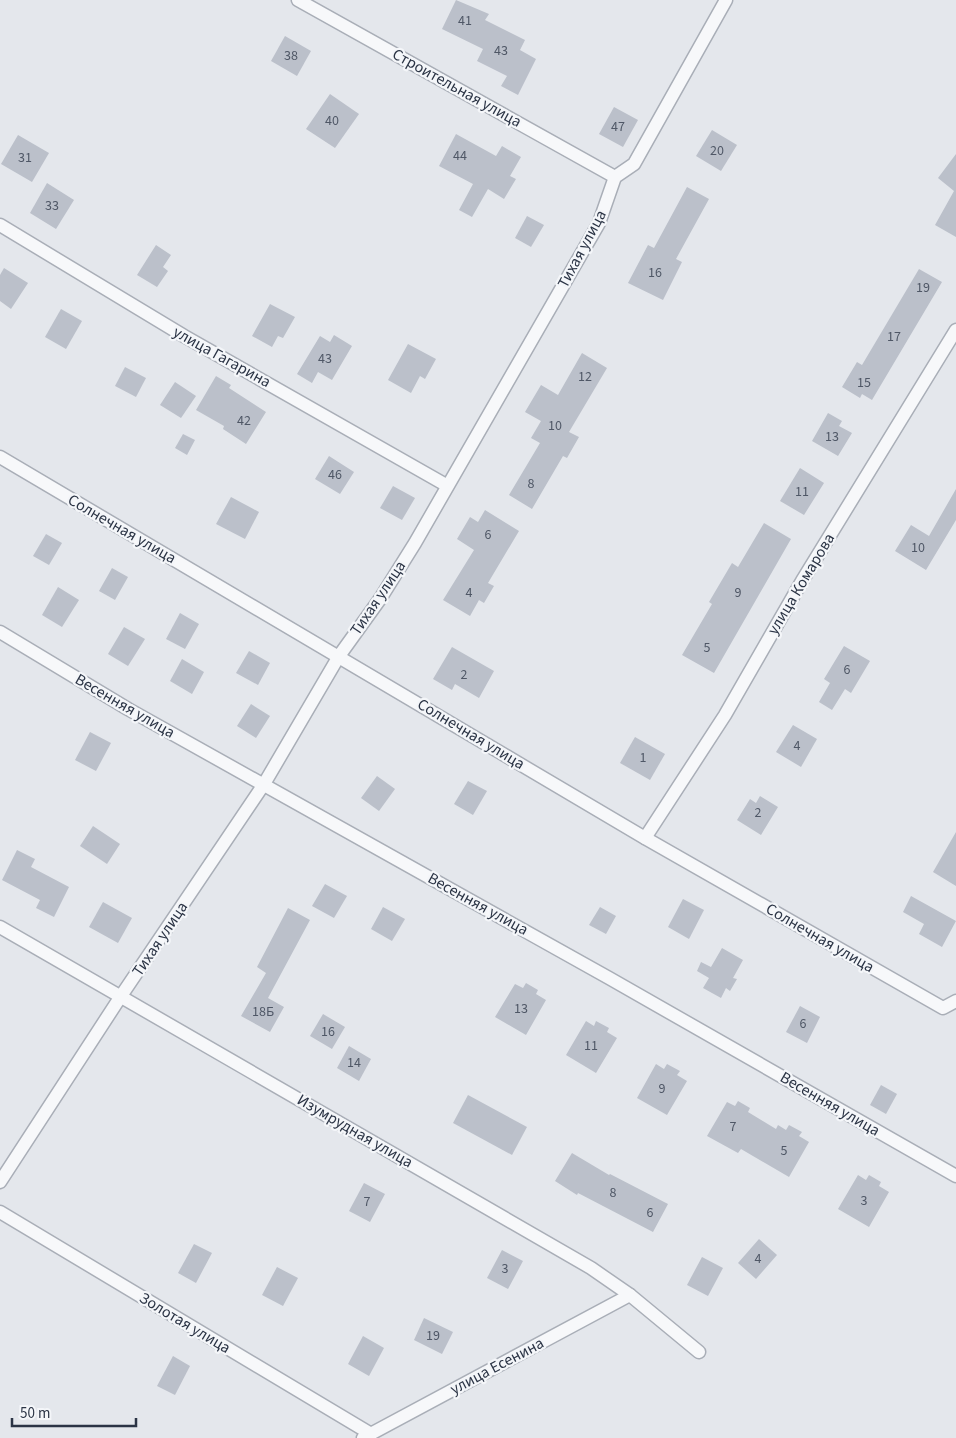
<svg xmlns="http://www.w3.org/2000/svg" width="956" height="1438" font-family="'Source Sans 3',sans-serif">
  <rect width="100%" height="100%" fill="#e4e7ec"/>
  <g fill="#bbc0ca">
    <path d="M 456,0 L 489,14 L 485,20 L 525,40 L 520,50 L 536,59 L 518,95 L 501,86 L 507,76 L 477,61 L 483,49 L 442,29 Z"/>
    <path d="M 285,36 L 311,51 L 297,76 L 271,61 Z"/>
    <path d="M 330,94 L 359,114 L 335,148 L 306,129 Z"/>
    <path d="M 614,107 L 638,120 L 623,147 L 599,134 Z"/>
    <path d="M 712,130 L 737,145 L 721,171 L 696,156 Z"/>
    <path d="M 456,134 L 496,156 L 502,146 L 521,157 L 510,176 L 516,179 L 504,199 L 488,189 L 472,217 L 459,210 L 473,184 L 439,166 Z"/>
    <path d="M 18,135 L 49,153 L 32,182 L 1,164 Z"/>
    <path d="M 956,154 L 956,237 L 935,225 L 954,191 L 938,178 Z"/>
    <path d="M 47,183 L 74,200 L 56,229 L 30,213 Z"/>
    <path d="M 687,187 L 709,199 L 676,259 L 682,262 L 663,300 L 628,283 L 648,245 L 654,248 Z"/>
    <path d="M 527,216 L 544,225 L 531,247 L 515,238 Z"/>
    <path d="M 156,245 L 171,255 L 163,267 L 168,271 L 157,287 L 137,275 Z"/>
    <path d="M 4,268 L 28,283 L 11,309 L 0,301 L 0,275 Z"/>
    <path d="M 919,269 L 942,282 L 872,400 L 862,394 L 860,398 L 842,387 L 857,362 L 862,365 Z"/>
    <path d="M 270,304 L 295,317 L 283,338 L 278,336 L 272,347 L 252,336 Z"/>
    <path d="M 61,309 L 82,321 L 66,349 L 45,337 Z"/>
    <path d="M 334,335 L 352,346 L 332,380 L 318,372 L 312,383 L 297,374 L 320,336 L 330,342 Z"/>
    <path d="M 408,344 L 436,359 L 425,379 L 420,376 L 411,393 L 388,380 Z"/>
    <path d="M 582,353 L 607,368 L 569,432 L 579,437 L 567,458 L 563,456 L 532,509 L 509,495 L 540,443 L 531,438 L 541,421 L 525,412 L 541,385 L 558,395 Z"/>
    <path d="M 125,367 L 146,378 L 136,397 L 115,386 Z"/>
    <path d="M 216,376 L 231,385 L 229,388 L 266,412 L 246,444 L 223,429 L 224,426 L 196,410 Z"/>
    <path d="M 175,382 L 196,396 L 181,418 L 160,405 Z"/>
    <path d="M 828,413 L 842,421 L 839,426 L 852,433 L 838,456 L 812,441 Z"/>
    <path d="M 183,434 L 195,440 L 187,455 L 175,448 Z"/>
    <path d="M 329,456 L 354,472 L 340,494 L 315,479 Z"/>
    <path d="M 800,468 L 824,483 L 804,515 L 780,501 Z"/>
    <path d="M 393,486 L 415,498 L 402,520 L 380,508 Z"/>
    <path d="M 956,489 L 956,520 L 926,570 L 895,551 L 911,525 L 929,536 Z"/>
    <path d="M 231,497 L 259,512 L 245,539 L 216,524 Z"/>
    <path d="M 485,510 L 519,531 L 488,583 L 494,586 L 484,603 L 479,600 L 470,616 L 443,600 L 474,550 L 457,539 L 470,517 L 478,522 Z"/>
    <path d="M 764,523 L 791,539 L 714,673 L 682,655 L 712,604 L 709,602 L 732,563 L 738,567 Z"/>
    <path d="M 46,534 L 62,543 L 49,565 L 33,556 Z"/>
    <path d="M 112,568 L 128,577 L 115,600 L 99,591 Z"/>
    <path d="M 58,587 L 79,600 L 62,627 L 42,615 Z"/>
    <path d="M 180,613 L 199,624 L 185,649 L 166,639 Z"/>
    <path d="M 124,627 L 145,639 L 128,666 L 108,654 Z"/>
    <path d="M 844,646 L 870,661 L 851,693 L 845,689 L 832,710 L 819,702 L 830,683 L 824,679 Z"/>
    <path d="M 452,647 L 494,671 L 479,698 L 455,684 L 452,690 L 433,679 Z"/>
    <path d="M 249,651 L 270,663 L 258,685 L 236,673 Z"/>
    <path d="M 182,659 L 204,672 L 192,694 L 170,681 Z"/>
    <path d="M 251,704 L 270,716 L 256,738 L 237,726 Z"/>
    <path d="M 793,725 L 817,739 L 801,767 L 776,752 Z"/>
    <path d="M 90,732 L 111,743 L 96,771 L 75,760 Z"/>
    <path d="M 635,737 L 665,754 L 650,780 L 620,763 Z"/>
    <path d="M 377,776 L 395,789 L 379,811 L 361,798 Z"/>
    <path d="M 468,781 L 487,791 L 473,815 L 454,804 Z"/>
    <path d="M 760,796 L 778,807 L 761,835 L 737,820 L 750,799 L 756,803 Z"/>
    <path d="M 93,826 L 120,844 L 107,864 L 80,846 Z"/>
    <path d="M 956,832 L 956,886 L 933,872 Z"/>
    <path d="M 17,850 L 35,859 L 31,867 L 69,887 L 54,917 L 36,908 L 40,900 L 2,880 Z"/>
    <path d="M 325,884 L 347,896 L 334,918 L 312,906 Z"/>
    <path d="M 911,896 L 956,921 L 942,947 L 919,934 L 924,924 L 903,912 Z"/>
    <path d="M 683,899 L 704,910 L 689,939 L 668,927 Z"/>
    <path d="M 103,902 L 132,918 L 118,943 L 89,927 Z"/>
    <path d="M 383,907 L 405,919 L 392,941 L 371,929 Z"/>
    <path d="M 600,907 L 616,916 L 606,934 L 589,925 Z"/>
    <path d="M 288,908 L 310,920 L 268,998 L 284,1007 L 270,1032 L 241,1016 L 266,973 L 257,967 Z"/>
    <path d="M 722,948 L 743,960 L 733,978 L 737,979 L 730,991 L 726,988 L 721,998 L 703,988 L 709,978 L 697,971 L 701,962 L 711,967 Z"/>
    <path d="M 526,983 L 538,990 L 536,994 L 546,1000 L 526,1035 L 495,1017 L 515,984 L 523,988 Z"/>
    <path d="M 800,1006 L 820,1017 L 807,1043 L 786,1032 Z"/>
    <path d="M 323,1014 L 345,1027 L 332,1049 L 310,1036 Z"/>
    <path d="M 586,1021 L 594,1026 L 596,1021 L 609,1028 L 607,1032 L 617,1038 L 596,1073 L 566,1055 Z"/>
    <path d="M 349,1046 L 371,1059 L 359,1081 L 337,1068 Z"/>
    <path d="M 656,1064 L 664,1069 L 667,1064 L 680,1071 L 677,1075 L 687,1081 L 667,1115 L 637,1098 Z"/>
    <path d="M 881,1085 L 897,1094 L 886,1114 L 870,1105 Z"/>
    <path d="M 468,1095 L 527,1127 L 512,1155 L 453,1123 Z"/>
    <path d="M 738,1101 L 750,1108 L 748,1112 L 776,1129 L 778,1125 L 786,1130 L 789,1125 L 802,1132 L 799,1136 L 809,1142 L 789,1177 L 741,1149 L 738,1153 L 707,1136 L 727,1102 L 735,1106 Z"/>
    <path d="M 572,1153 L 609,1175 L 610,1174 L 668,1204 L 653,1232 L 578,1193 L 577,1195 L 555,1181 Z"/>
    <path d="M 858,1175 L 866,1180 L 869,1175 L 881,1182 L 879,1186 L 889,1192 L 869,1227 L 838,1209 Z"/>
    <path d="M 364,1183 L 385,1194 L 370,1222 L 349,1211 Z"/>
    <path d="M 759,1239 L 777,1255 L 756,1279 L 738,1263 Z"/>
    <path d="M 194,1244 L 212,1253 L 196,1283 L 178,1273 Z"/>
    <path d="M 502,1250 L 523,1261 L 508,1289 L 487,1278 Z"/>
    <path d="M 702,1257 L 723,1268 L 708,1296 L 687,1285 Z"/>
    <path d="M 277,1267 L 298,1278 L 283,1306 L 262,1295 Z"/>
    <path d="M 424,1318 L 453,1332 L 442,1354 L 414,1340 Z"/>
    <path d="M 363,1336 L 384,1348 L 369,1376 L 348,1364 Z"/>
    <path d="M 173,1356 L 190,1366 L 175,1395 L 157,1386 Z"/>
  </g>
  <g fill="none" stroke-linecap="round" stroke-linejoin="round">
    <defs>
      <g id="street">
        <path d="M 298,0 L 615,177"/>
        <path d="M 0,225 L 184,336 L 446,485"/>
        <path d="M 0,457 L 645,838 L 943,1008 L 956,1001"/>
        <path d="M 0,632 L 128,709 L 609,978 L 956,1176"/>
        <path d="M 645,838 L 725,715 L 802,581 L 956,330"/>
        <path d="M 0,927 L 591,1268 L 630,1295 L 699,1352"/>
        <path d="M 0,1182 L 121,996 L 264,784 L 339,656 L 380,599 L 415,543 L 599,223 L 615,177 L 634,164 L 726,0"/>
        <path d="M 0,1212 L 371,1434"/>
        <path d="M 363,1438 L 630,1295"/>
      </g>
    </defs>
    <use href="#street" stroke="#a9aeb7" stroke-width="15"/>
    <use href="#street" stroke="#f7f8fa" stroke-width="12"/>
  </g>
  <g text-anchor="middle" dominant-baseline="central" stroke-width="4.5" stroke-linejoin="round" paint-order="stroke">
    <g font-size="14" fill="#4f5766">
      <text x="465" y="21">41</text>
      <text x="501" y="51">43</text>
      <text x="291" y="56">38</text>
      <text x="332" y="121">40</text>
      <text x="618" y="127">47</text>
      <text x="717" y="151">20</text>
      <text x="460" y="156">44</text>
      <text x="25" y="158">31</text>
      <text x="52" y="206">33</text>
      <text x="655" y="273">16</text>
      <text x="923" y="288">19</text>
      <text x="894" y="337">17</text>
      <text x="325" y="359">43</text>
      <text x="585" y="377">12</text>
      <text x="864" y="383">15</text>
      <text x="244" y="421">42</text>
      <text x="555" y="426">10</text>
      <text x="832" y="437">13</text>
      <text x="335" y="475">46</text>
      <text x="531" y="484">8</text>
      <text x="802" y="492">11</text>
      <text x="488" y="535">6</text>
      <text x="918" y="548">10</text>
      <text x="469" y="593">4</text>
      <text x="738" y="593">9</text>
      <text x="707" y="648">5</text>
      <text x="847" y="670">6</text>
      <text x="464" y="675">2</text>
      <text x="797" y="746">4</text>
      <text x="643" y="758">1</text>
      <text x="758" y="813">2</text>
      <text x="521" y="1009">13</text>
      <text x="263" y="1012">18Б</text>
      <text x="803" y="1024">6</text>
      <text x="328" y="1032">16</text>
      <text x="591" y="1046">11</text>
      <text x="354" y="1063">14</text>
      <text x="662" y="1089">9</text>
      <text x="733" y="1127">7</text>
      <text x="784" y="1151">5</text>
      <text x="613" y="1193">8</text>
      <text x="864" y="1201">3</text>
      <text x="367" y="1202">7</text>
      <text x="650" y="1213">6</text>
      <text x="758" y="1259">4</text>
      <text x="505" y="1269">3</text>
      <text x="433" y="1336">19</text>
    </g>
    <g font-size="16" fill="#2b3445" stroke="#f4f6f9">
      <text transform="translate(457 88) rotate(29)">Строительная улица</text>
      <text transform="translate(582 249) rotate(-62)">Тихая улица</text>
      <text transform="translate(222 357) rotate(29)">улица Гагарина</text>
      <text transform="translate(122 529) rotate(30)">Солнечная улица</text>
      <text transform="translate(801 584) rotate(-59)">улица Комарова</text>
      <text transform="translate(378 598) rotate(-56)">Тихая улица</text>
      <text transform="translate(125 706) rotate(30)">Весенняя улица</text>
      <text transform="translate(471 734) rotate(31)">Солнечная улица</text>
      <text transform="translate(478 904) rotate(29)">Весенняя улица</text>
      <text transform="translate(820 938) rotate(30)">Солнечная улица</text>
      <text transform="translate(160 939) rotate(-56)">Тихая улица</text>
      <text transform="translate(830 1104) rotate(30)">Весенняя улица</text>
      <text transform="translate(355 1131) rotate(30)">Изумрудная улица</text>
      <text transform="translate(185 1323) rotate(31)">Золотая улица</text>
      <text transform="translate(497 1366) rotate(-28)">улица Есенина</text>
    </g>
  </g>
  <path d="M12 1418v8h124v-8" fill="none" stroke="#2b3445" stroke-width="2.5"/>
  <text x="20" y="1418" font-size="15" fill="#2b3445" stroke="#f4f6f9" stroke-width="4" paint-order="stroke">50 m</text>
</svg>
